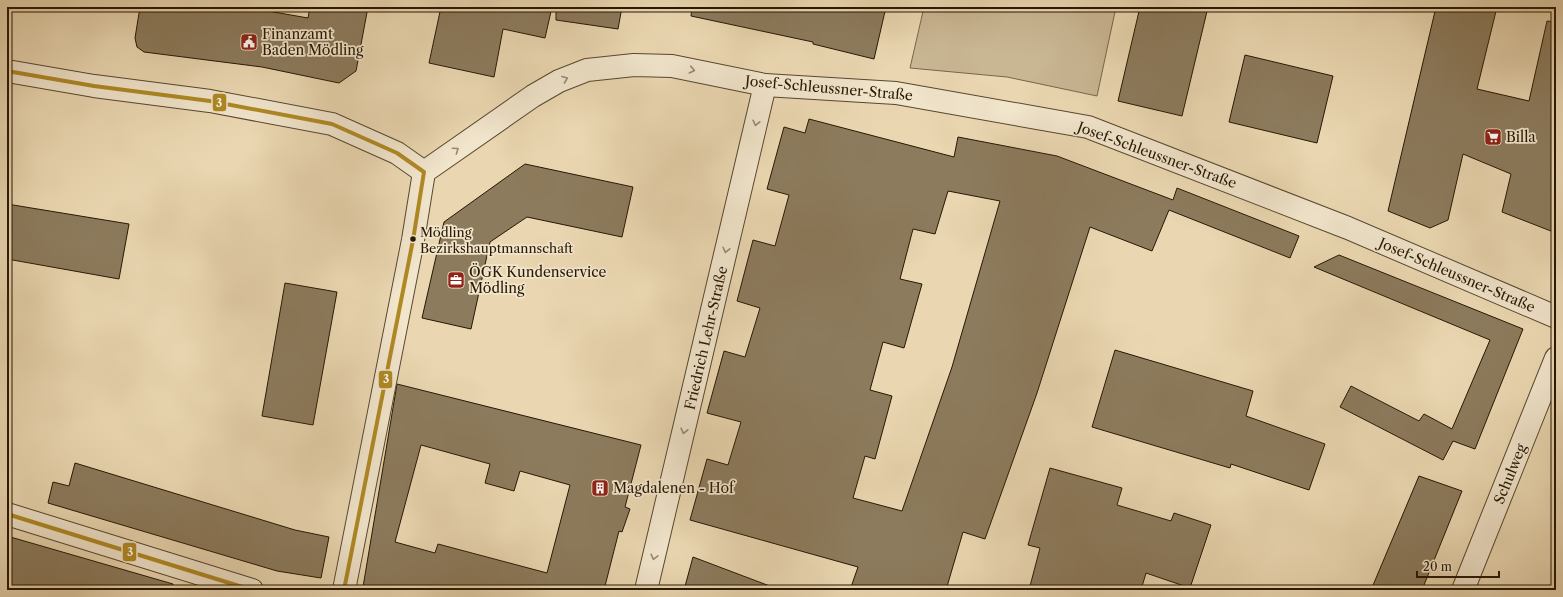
<svg xmlns="http://www.w3.org/2000/svg" width="1563" height="597" font-family="'Libre Caslon Text',serif">
  <rect width="100%" height="100%" fill="#ead7b1"/>
  <filter id="stains"><feTurbulence type="fractalNoise" baseFrequency=".005" numOctaves="4"/><feColorMatrix values="0 0 0 0 .2 0 0 0 0 .09 0 0 0 0 .02 0 0 0 .5 -.17"/></filter>
  <radialGradient id="worn" r=".72"><stop offset=".6" stop-color="#630" stop-opacity="0"/><stop offset="1" stop-color="#630" stop-opacity=".3"/></radialGradient>
  <path fill="#c9b693" stroke="#78664b" d="M 924,7 L 1116,7 L 1097,96 L 1007,77 L 910,68 Z"/>
  <g fill="#8c7b5d" stroke="#271703" fill-rule="evenodd">
    <path d="M 140,7 L 245,7 L 308,18 L 310,7 L 368,7 L 356,71 L 339,83 L 262,67 L 144,52 L 137,47 L 135,38 Z"/>
    <path d="M 441,7 L 552,7 L 545,38 L 503,29 L 494,77 L 429,63 Z"/>
    <path d="M 556,7 L 622,7 L 618,29 L 556,20 Z"/>
    <path d="M 692,7 L 886,7 L 874,59 L 813,44 L 813,42 L 691,16 Z"/>
    <path d="M 1140,7 L 1208,7 L 1182,116 L 1118,101 Z"/>
    <path d="M 1436,7 L 1497,7 L 1477,89 L 1529,101 L 1547,21 L 1556,22 L 1556,233 L 1502,212 L 1511,174 L 1463,154 L 1448,220 L 1430,228 L 1388,211 Z"/>
    <path d="M 1245,55 L 1333,76 L 1317,143 L 1229,122 Z"/>
    <path d="M 809,119 L 954,157 L 958,137 L 1057,156 L 1173,200 L 1177,188 L 1299,236 L 1290,258 L 1169,210 L 1152,251 L 1090,227 L 1037,393 L 985,539 L 963,532 L 946,590 L 850,590 L 858,567 L 690,520 L 707,459 L 728,465 L 741,422 L 707,413 L 724,351 L 745,357 L 760,308 L 737,301 L 753,240 L 775,246 L 789,195 L 767,189 L 784,127 L 805,133 ZM 948,191 L 1000,201 L 952,367 L 902,511 L 853,498 L 865,456 L 875,459 L 892,396 L 870,390 L 883,342 L 904,348 L 922,284 L 900,279 L 913,229 L 935,234 Z"/>
    <path d="M 525,164 L 633,187 L 622,237 L 527,217 L 490,242 L 471,329 L 422,318 L 444,222 Z"/>
    <path d="M 7,204 L 129,224 L 119,279 L 7,259 Z"/>
    <path d="M 1339,255 L 1523,329 L 1475,449 L 1453,441 L 1443,460 L 1340,407 L 1351,386 L 1419,421 L 1424,414 L 1452,429 L 1490,340 L 1314,267 Z"/>
    <path d="M 285,283 L 337,292 L 313,425 L 262,416 Z"/>
    <path d="M 1115,350 L 1253,391 L 1246,416 L 1325,444 L 1309,490 L 1231,464 L 1230,468 L 1092,427 Z"/>
    <path d="M 397,384 L 641,445 L 625,507 L 630,509 L 622,532 L 619,531 L 604,590 L 373,590 L 363,587 ZM 421,445 L 490,464 L 485,483 L 514,491 L 520,471 L 570,485 L 547,573 L 438,544 L 435,553 L 395,542 Z"/>
    <path d="M 75,463 L 295,530 L 329,537 L 321,578 L 277,571 L 48,503 L 53,482 L 69,486 Z"/>
    <path d="M 1050,468 L 1122,488 L 1117,505 L 1171,521 L 1174,513 L 1211,525 L 1190,588 L 1146,573 L 1141,590 L 1029,590 L 1040,548 L 1028,545 Z"/>
    <path d="M 1419,476 L 1462,491 L 1422,590 L 1371,590 Z"/>
    <path d="M 7,536 L 173,584 L 172,590 L 7,590 Z"/>
    <path d="M 693,557 L 775,588 L 774,590 L 684,590 Z"/>
  </g>
  <g fill="none" stroke-linecap="round" stroke-linejoin="round">
    <defs>
      <g id="minor">
        <path d="M 7,71 L 94,86 L 210,101 L 332,124 L 397,153 L 424,172"/>
        <path d="M 7,514 L 252,590"/>
        <path d="M 344,590 L 413,240 L 424,172 L 533,96 L 559,81 L 587,70 L 634,65 L 672,66 L 765,85 L 896,93 L 1088,127 L 1348,228 L 1556,317"/>
        <path d="M 646,590 L 765,85"/>
        <path d="M 1463,590 L 1556,358"/>
      </g>
    </defs>
    <use href="#minor" stroke="#58472e" stroke-width="24"/>
    <use href="#minor" stroke="#f1e5cc" stroke-width="22"/>
    <defs>
      <g id="bus-1">
        <path d="M 7,71 L 94,86 L 210,101 L 332,124 L 397,153 L 424,172 L 413,240 L 344,590"/>
        <path d="M 7,514 L 252,590"/>
      </g>
    </defs>
    <use href="#bus-1" stroke="#f1e5cc" stroke-width="7"/>
    <use href="#bus-1" stroke="#af8924" stroke-width="4"/>
  </g>
  <defs><path id="oneway-chevron" d="M-2-3.5L2.5 0L-2 3.5" fill="none" stroke-width="1.6" stroke-linecap="round" stroke-linejoin="round"/></defs>
  <g stroke="#968872">
    <use href="#oneway-chevron" transform="translate(692 70) rotate(12)"/>
    <use href="#oneway-chevron" transform="translate(565 79) rotate(-21)"/>
    <use href="#oneway-chevron" transform="translate(756 123) rotate(103)"/>
    <use href="#oneway-chevron" transform="translate(456 150) rotate(-35)"/>
    <use href="#oneway-chevron" transform="translate(726 250) rotate(103)"/>
    <use href="#oneway-chevron" transform="translate(684 431) rotate(103)"/>
    <use href="#oneway-chevron" transform="translate(654 557) rotate(104)"/>
  </g>
  <defs>
    <symbol id="civic-square" viewBox="-11 -11 22 22"><rect x="-9" y="-9" width="18" height="18" rx="4" fill="#8f2418" stroke="#f1e5cc"/><path d="M-.6-6.5H3V-4.5H.6V-3L4-1V1h2V6H-6V1h2V-1L-.6-3ZM-1.2 2.5V6h2.4V2.5Z" fill="#fff"/></symbol>
    <symbol id="supermarket-square" viewBox="-11 -11 22 22"><rect x="-9" y="-9" width="18" height="18" rx="4" fill="#8f2418" stroke="#f1e5cc"/><path d="M-6-5.5h2.5l.6 2H6L4.5 2H-2.5L-4.4-4H-6ZM-1.5 3.2a1.3 1.3 0 1 0 .1 0ZM3 3.2a1.3 1.3 0 1 0 .1 0Z" fill="#fff"/></symbol>
    <symbol id="office-square" viewBox="-11 -11 22 22"><rect x="-9" y="-9" width="18" height="18" rx="4" fill="#8f2418" stroke="#f1e5cc"/><path d="M-6-3h4V-5.5h4V-3h4V5H-6ZM-1-4.5V-3h2v-1.5ZM-6 0V1H6V0Z" fill="#fff"/></symbol>
    <symbol id="building-square" viewBox="-11 -11 22 22"><rect x="-9" y="-9" width="18" height="18" rx="4" fill="#8f2418" stroke="#f1e5cc"/><path d="M-4-6H4V6H1V3H-1V6H-4ZM-2.5-4.3h1.7v1.8h-1.7ZM.8-4.3h1.7v1.8H.8ZM-2.5-1h1.7V.8h-1.7ZM.8-1h1.7V.8H.8Z" fill="#fff"/></symbol>
  </defs>
  <g fill-rule="evenodd">
    <use href="#civic-square" x="239" y="32" width="20" height="20"/>
    <use href="#supermarket-square" x="1483" y="127" width="20" height="20"/>
    <use href="#office-square" x="446" y="270" width="20" height="20"/>
    <use href="#building-square" x="590" y="478" width="20" height="20"/>
  </g>
  <circle fill="#271703" stroke="#f1e5cc" stroke-width="1.5" cx="413" cy="239" r="3.5"/>
  <g text-anchor="middle" dominant-baseline="central" stroke-width="3.5" stroke-linejoin="round" paint-order="stroke">
    <g font-size="13" fill="#271703" stroke="#f1e5cc" text-anchor="start">
      <text x="420" y="232">Mödling<tspan x="420" dy="16">Bezirkshauptmannschaft</tspan></text>
    </g>
    <g font-size="14" fill="#271703" stroke="#f1e5cc" text-anchor="start">
      <text x="262" y="34">Finanzamt<tspan x="262" dy="16">Baden Mödling</tspan></text>
      <text x="1506" y="137">Billa</text>
      <text x="469" y="272">ÖGK Kundenservice<tspan x="469" dy="16">Mödling</tspan></text>
      <text x="613" y="488">Magdalenen - Hof</text>
    </g>
    <g font-size="14" fill="#271703" stroke="#f1e5cc">
      <text transform="translate(829 88) rotate(5)">Josef-Schleussner-Straße</text>
      <text transform="translate(1157 155) rotate(20)">Josef-Schleussner-Straße</text>
      <text transform="translate(1457 275) rotate(23)">Josef-Schleussner-Straße</text>
      <text transform="translate(706 338) rotate(-77)">Friedrich Lehr-Straße</text>
      <text transform="translate(1510 474) rotate(-68)">Schulweg</text>
    </g>
  </g>
  <g stroke="#f1e5cc" stroke-width="1.5">
    <rect x="212" y="93" width="15" height="19" rx="4" fill="#af8924"/>
    <rect x="378" y="370" width="15" height="19" rx="4" fill="#af8924"/>
    <rect x="122" y="542" width="15" height="20" rx="4" fill="#af8924"/>
  </g>
  <g font-size="11" text-anchor="middle" font-weight="bold" fill="#fff">
    <text x="219" y="107">3</text>
    <text x="386" y="383">3</text>
    <text x="130" y="556">3</text>
  </g>
  <rect width="1563" height="597" fill="none" stroke="#ead7b1" stroke-width="24"/>
  <rect x="8" y="8" width="1547" height="581" fill="none" stroke="#271703" stroke-width="2"/>
  <rect x="12" y="12" width="1539" height="573" fill="none" stroke="#271703"/>
  <path d="M1417 571v6h82v-6" fill="none" stroke="#271703" stroke-width="2"/>
  <text x="1423" y="571" font-size="12" fill="#271703" stroke="#f1e5cc" stroke-width="3" paint-order="stroke">20 m</text>
  <rect width="100%" height="100%" filter="url(#stains)"/>
  <rect width="100%" height="100%" fill="url(#worn)"/>
</svg>
